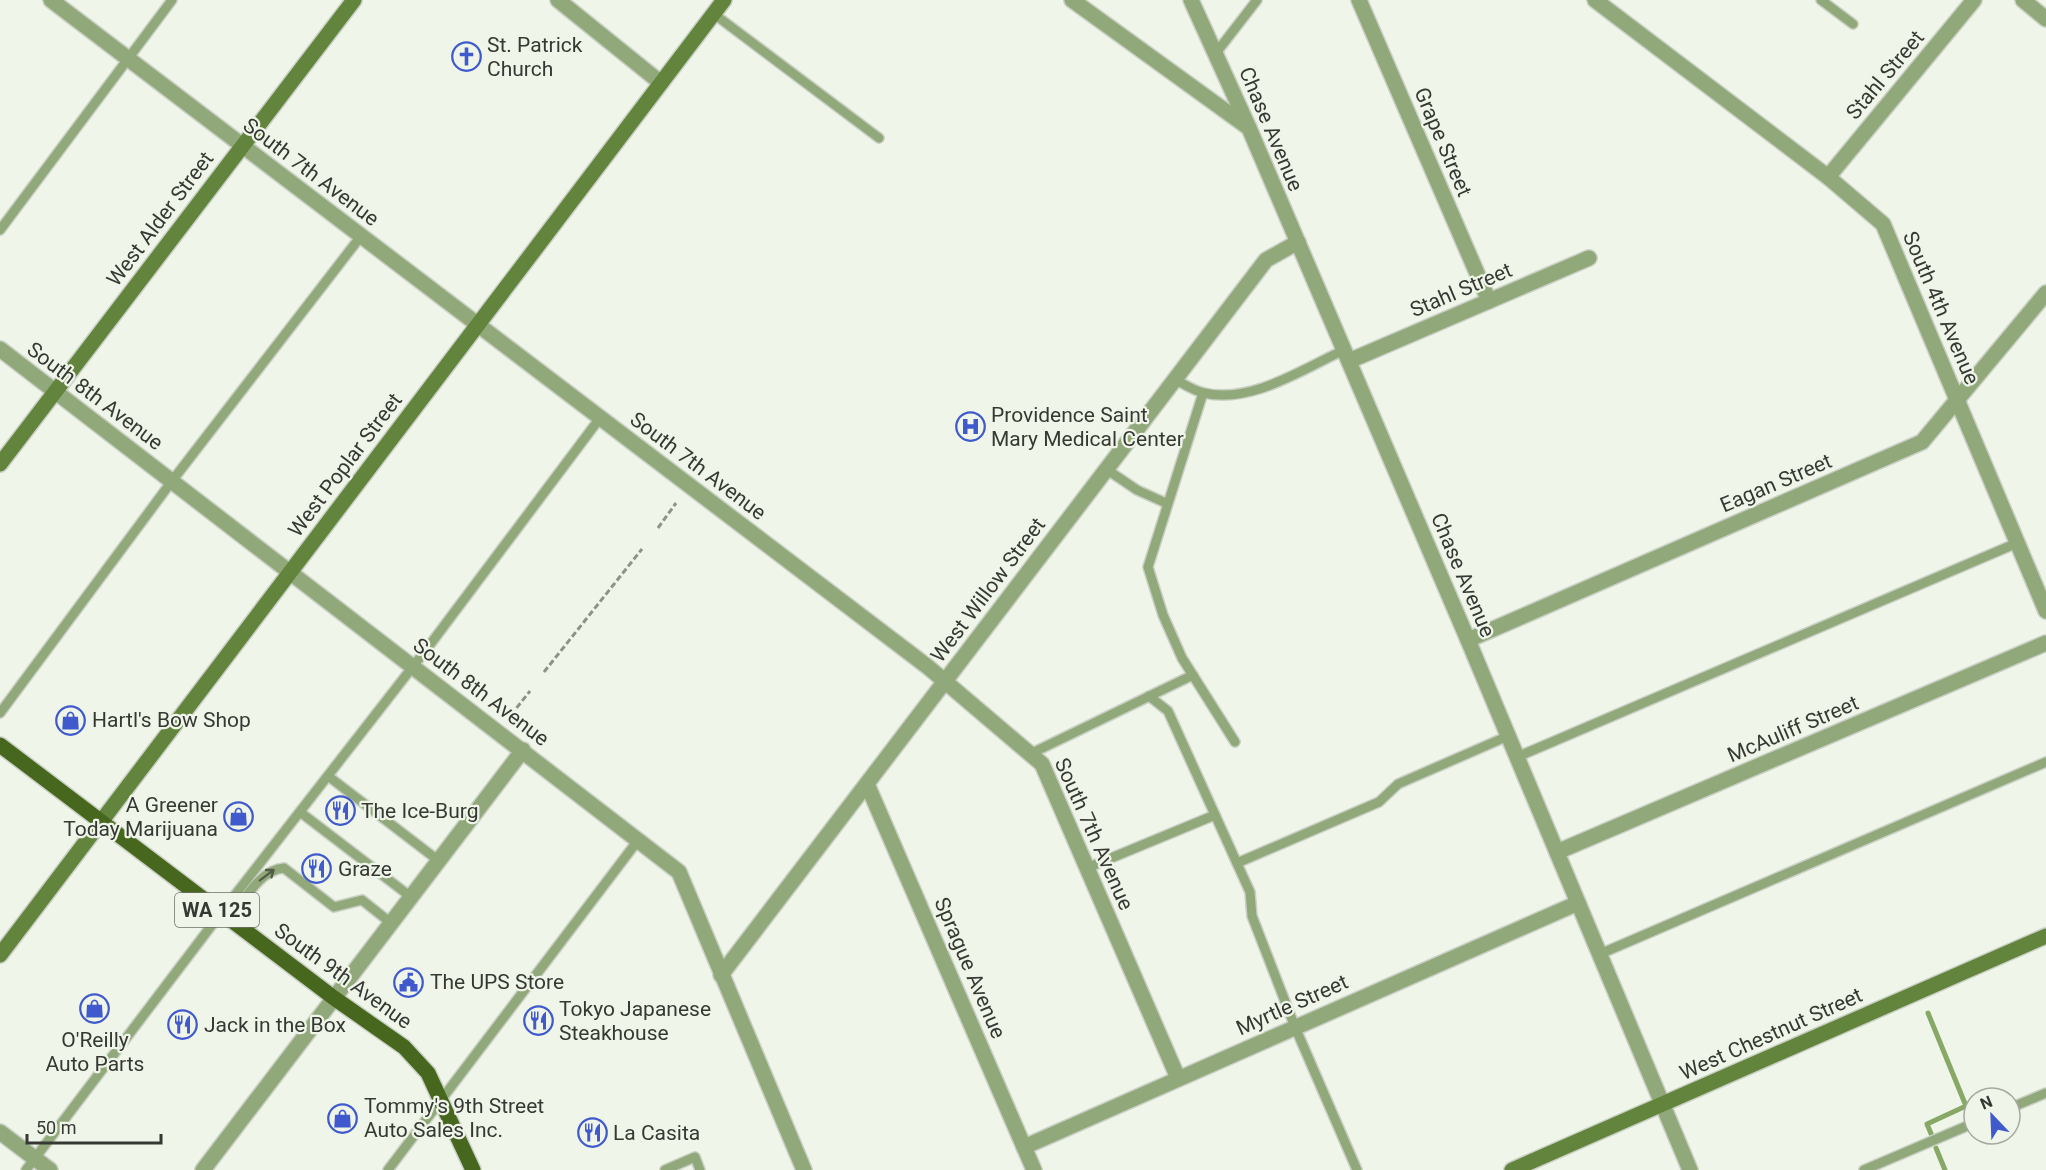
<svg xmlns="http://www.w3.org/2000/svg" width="2046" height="1170" font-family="Roboto,sans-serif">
  <rect width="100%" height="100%" fill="#eff6e9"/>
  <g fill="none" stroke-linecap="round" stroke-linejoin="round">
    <g stroke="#87a866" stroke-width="5">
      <path d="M 1928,1013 L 1966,1106 L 1927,1124 L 1932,1136"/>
      <path d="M 1936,1148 L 1945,1170"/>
    </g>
    <defs>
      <g id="service">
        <path d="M 1821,0 L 1853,24"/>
        <path d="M 714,14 L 879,138"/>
        <path d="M 1216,53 L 1257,0"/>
        <path d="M 0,230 L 172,0"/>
        <path d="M 1174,379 C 1184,384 1194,391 1204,393 C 1251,404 1303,369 1344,350"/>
        <path d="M 1203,393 L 1148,567 L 1163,615 L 1182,658 L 1235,742"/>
        <path d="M 1106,469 L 1137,490 L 1166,503"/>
        <path d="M 1149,696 L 1168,711 L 1250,892 L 1252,916 L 1295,1027 L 1357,1170"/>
        <path d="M 0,713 L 172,481 L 361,236"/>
        <path d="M 1030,754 L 1193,675"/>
        <path d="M 1517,757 L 2017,543"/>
        <path d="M 328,776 L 439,861"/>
        <path d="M 300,812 L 411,897"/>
        <path d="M 1237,863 L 1379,802 L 1398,784 L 1508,736"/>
        <path d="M 1087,868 L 1215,815"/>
        <path d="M 230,919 C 244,901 259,870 284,868 L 334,907 L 362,900 L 391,923"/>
        <path d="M 1600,954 L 2046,762"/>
        <path d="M 2010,1108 L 2046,1093"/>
        <path d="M 26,1170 L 221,913 L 432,642 L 600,418"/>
        <path d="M 388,1170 L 639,839"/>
        <path d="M 665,1170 L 695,1157 L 700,1170"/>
        <path d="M 1864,1170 L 1974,1123"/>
      </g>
      <g id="minor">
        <path d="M 51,0 L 928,667 L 1042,764 L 1178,1078"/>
        <path d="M 558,0 L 661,83"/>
        <path d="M 1191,0 L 1249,128"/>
        <path d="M 1359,0 L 1489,301"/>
        <path d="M 1595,0 L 1828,177 L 1883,224 L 2046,611"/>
        <path d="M 1828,177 L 1974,0"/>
        <path d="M 0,349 L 679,872 L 804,1170"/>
        <path d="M 1349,361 L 1589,258"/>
        <path d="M 1468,640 L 1922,442 L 2046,293"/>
        <path d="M 867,784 L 1034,1170"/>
        <path d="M 1557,852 L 2046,643"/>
        <path d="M 721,975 L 1266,260 L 1298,242"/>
        <path d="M 0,1132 L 50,1170"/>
        <path d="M 1024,1147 L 1578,903"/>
        <path d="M 203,1170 L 523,750"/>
      </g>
      <g id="tertiary">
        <path d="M 1072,0 L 1249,128 L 1468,640 L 1690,1170"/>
        <path d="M 2023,0 L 2046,19"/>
      </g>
      <g id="secondary">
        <path d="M 0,464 L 354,0"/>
        <path d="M 0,955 L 724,0"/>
        <path d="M 1512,1170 L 2046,936"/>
      </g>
      <path id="primary" d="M 0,745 L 334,998 L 404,1047 L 428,1073 L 473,1170"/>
    </defs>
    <use href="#service" stroke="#cad0c5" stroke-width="12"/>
    <use href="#minor" stroke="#cad0c5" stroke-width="18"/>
    <use href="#tertiary" stroke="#cad0c5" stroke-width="18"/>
    <use href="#secondary" stroke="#cad0c5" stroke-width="18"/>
    <use href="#primary" stroke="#cad0c5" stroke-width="18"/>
    <g stroke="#8e9389" stroke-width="3" stroke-dasharray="6 3" stroke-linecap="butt">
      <path d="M 658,528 L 676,503"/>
      <path d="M 544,672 L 642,549"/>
      <path d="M 511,715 L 530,691"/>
    </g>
    <use href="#service" stroke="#91a97a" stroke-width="9"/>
    <use href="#minor" stroke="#91a97a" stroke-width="15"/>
    <use href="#tertiary" stroke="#91a97a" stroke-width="15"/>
    <use href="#secondary" stroke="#62843c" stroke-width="15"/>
    <use href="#primary" stroke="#47671e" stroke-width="15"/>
  </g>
  <defs><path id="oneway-shaft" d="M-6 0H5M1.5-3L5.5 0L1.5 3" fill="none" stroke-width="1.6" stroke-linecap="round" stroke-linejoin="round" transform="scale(1.5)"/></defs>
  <use stroke="#515b48" href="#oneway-shaft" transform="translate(267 875) rotate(-37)"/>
  <defs>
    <symbol id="church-ring" viewBox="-11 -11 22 22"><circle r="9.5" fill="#eff6e9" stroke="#405acd" stroke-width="1.5"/><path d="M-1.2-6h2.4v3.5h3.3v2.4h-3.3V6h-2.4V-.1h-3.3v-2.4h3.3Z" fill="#405acd"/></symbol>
    <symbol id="hospital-ring" viewBox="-11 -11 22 22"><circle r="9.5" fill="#eff6e9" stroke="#405acd" stroke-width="1.5"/><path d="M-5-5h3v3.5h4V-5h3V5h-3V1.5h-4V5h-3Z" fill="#405acd"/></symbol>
    <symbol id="shop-ring" viewBox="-11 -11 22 22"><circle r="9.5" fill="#eff6e9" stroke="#405acd" stroke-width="1.5"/><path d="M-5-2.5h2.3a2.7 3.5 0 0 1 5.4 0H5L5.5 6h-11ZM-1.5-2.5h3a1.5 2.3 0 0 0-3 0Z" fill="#405acd"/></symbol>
    <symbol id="restaurant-ring" viewBox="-11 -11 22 22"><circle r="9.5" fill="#eff6e9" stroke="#405acd" stroke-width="1.5"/><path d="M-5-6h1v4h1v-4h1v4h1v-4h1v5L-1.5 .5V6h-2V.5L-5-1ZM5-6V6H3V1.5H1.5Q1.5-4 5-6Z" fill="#405acd"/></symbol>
    <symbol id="civic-ring" viewBox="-11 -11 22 22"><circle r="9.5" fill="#eff6e9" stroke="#405acd" stroke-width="1.5"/><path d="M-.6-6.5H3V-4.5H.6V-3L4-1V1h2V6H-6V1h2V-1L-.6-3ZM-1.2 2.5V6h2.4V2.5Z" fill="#405acd"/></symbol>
  </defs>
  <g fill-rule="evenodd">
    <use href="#church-ring" x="450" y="40" width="33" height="33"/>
    <use href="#hospital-ring" x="954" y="410" width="33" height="33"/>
    <use href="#shop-ring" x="54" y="704" width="33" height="33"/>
    <use href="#restaurant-ring" x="324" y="794" width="33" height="33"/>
    <use href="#shop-ring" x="222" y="800" width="33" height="33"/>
    <use href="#restaurant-ring" x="300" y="852" width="33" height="33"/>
    <use href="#civic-ring" x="392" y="966" width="33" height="33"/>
    <use href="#shop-ring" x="78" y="992" width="33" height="33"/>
    <use href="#restaurant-ring" x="522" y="1004" width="33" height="33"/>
    <use href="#restaurant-ring" x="166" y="1008" width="33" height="33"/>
    <use href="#shop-ring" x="326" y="1102" width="33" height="33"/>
    <use href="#restaurant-ring" x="576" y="1116" width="33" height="33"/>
  </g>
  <g text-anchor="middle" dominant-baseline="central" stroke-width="4.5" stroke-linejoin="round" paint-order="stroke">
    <rect fill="#eff6e9" stroke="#6e726a" stroke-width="1.5" x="175" y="893" width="84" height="34" rx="4.5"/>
    <g font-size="20" font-weight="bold" fill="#363933">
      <text x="217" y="910">WA 125</text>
    </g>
    <g font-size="21" fill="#363933" stroke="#eff6e9" text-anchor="start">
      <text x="487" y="45">St. Patrick<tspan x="487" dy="24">Church</tspan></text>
      <text x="991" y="415">Providence Saint<tspan x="991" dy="24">Mary Medical Center</tspan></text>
      <text x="92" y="720">Hartl's Bow Shop</text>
      <text x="218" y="805" text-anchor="end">A Greener<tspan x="218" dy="24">Today Marijuana</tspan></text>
      <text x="361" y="811">The Ice-Burg</text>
      <text x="338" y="869">Graze</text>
      <text x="430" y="982">The UPS Store</text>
      <text x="559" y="1009">Tokyo Japanese<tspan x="559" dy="24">Steakhouse</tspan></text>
      <text x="204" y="1025">Jack in the Box</text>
      <text x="95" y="1040" text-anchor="middle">O'Reilly<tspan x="95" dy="24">Auto Parts</tspan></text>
      <text x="364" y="1106">Tommy's 9th Street<tspan x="364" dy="24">Auto Sales Inc.</tspan></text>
      <text x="613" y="1133">La Casita</text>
    </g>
    <g font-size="21" fill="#363933" stroke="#eff6e9">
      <text transform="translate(1885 75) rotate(-50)">Stahl Street</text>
      <text transform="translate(1271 129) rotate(67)">Chase Avenue</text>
      <text transform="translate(1443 142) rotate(67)">Grape Street</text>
      <text transform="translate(311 172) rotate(37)">South 7th Avenue</text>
      <text transform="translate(160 219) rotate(-53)">West Alder Street</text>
      <text transform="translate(1461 290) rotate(-23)">Stahl Street</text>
      <text transform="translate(1941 308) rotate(67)">South 4th Avenue</text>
      <text transform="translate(95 396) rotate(37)">South 8th Avenue</text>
      <text transform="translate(345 465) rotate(-53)">West Poplar Street</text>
      <text transform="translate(698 466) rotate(37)">South 7th Avenue</text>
      <text transform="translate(1776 483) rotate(-23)">Eagan Street</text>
      <text transform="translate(1463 575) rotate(67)">Chase Avenue</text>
      <text transform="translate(988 590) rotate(-53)">West Willow Street</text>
      <text transform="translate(481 692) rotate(37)">South 8th Avenue</text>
      <text transform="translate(1793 729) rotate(-23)">McAuliff Street</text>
      <text transform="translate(1094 834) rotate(66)">South 7th Avenue</text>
      <text transform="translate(970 968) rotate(67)">Sprague Avenue</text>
      <text transform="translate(343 976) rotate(36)">South 9th Avenue</text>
      <text transform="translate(1292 1005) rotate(-24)">Myrtle Street</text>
      <text transform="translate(1771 1034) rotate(-24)">West Chestnut Street</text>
    </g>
  </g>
  <g transform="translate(1992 1116) rotate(337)"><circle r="28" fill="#eff6e9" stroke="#a5aaa0" stroke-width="1.5"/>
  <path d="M0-4.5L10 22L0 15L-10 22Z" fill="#405acd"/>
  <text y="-9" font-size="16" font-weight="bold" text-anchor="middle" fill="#363933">N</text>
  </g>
  <path d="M27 1134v9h134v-9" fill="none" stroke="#363933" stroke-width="3"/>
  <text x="36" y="1134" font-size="18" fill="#363933" stroke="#eff6e9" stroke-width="4.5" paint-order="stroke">50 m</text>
</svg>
